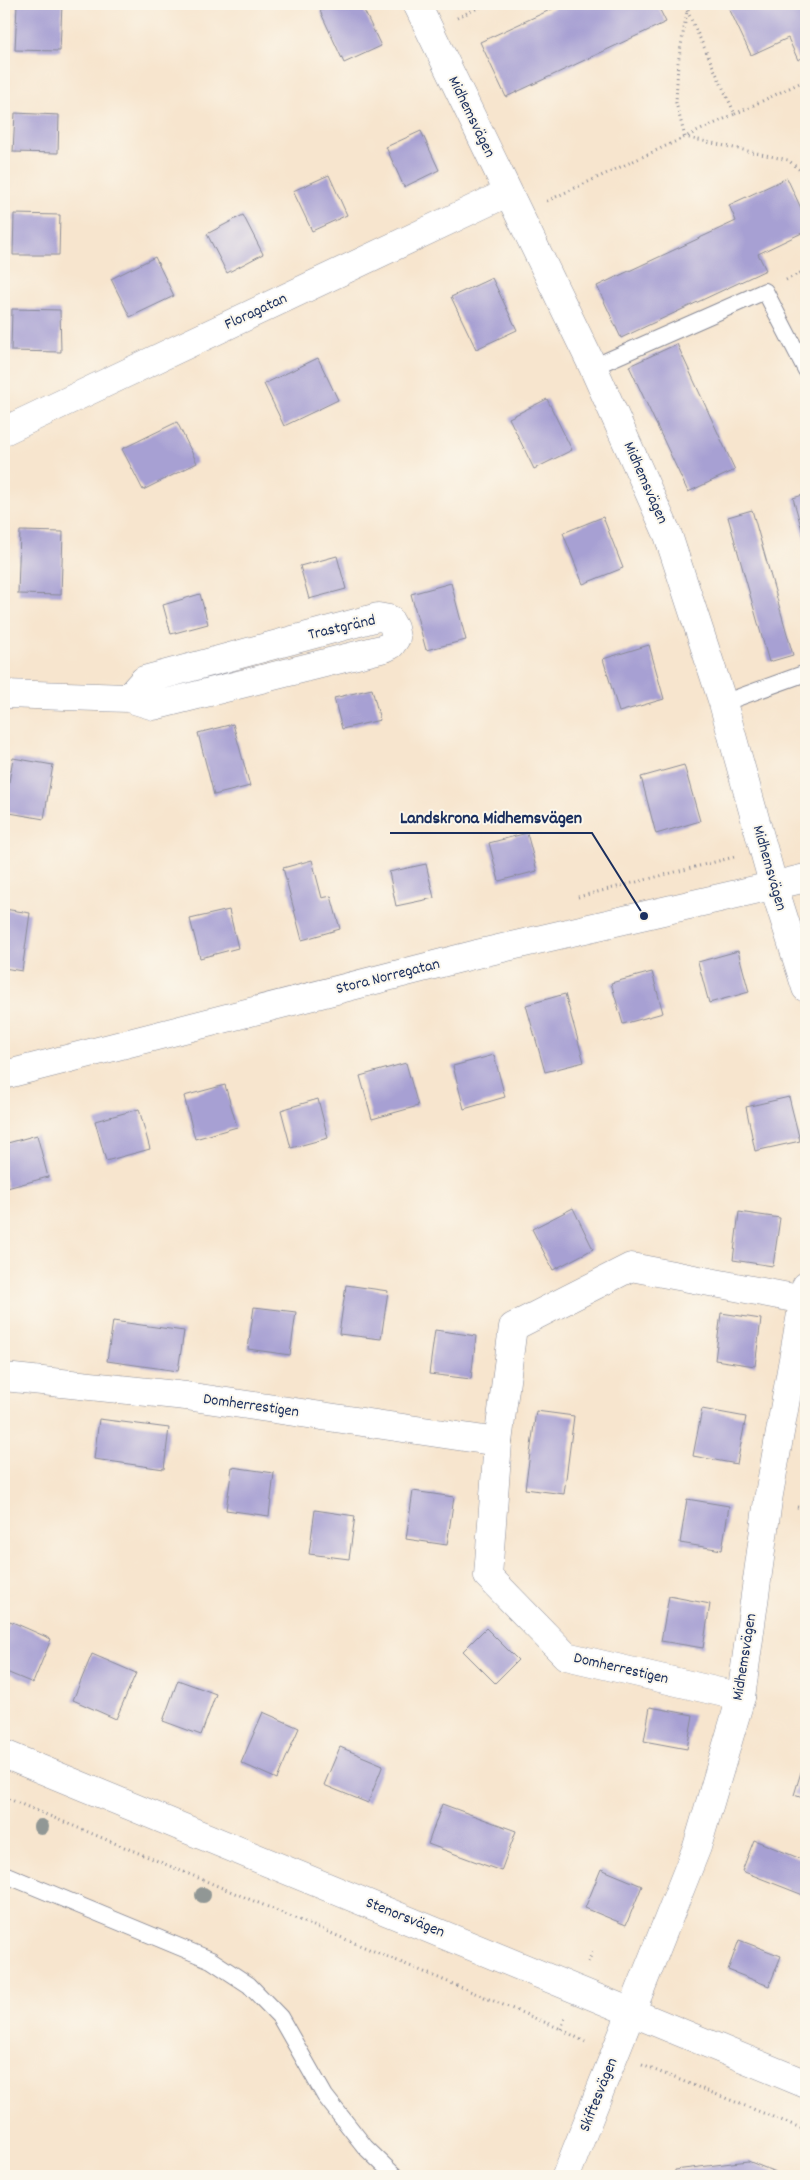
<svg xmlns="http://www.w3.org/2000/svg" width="810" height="2180" font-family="Dekko,sans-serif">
  <rect width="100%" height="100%" fill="#fbf7ec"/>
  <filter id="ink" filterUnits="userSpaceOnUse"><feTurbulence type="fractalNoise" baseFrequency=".02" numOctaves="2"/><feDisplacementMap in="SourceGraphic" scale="10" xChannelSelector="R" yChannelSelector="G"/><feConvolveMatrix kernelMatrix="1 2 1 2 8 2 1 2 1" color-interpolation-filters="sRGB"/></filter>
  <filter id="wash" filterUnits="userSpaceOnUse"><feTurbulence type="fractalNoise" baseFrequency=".0096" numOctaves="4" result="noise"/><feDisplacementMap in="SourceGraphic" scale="20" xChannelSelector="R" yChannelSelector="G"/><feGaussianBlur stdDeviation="1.12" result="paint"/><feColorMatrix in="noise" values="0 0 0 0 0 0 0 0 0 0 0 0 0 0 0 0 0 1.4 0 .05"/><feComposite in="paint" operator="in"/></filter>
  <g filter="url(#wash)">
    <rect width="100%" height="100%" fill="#f7e5ce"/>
    <g id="blocks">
      <g fill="#a7a0d3">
        <path d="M 17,4 L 62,4 L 60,51 L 15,50 Z"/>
        <path d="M 335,4 L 361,4 L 381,46 L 344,63 L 320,11 Z"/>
        <path d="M 563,4 L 657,4 L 666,22 L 506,97 L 480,42 Z"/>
        <path d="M 727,4 L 806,4 L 806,56 L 798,60 L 788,38 L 751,55 Z"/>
        <path d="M 15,113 L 59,115 L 58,153 L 13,152 Z"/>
        <path d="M 421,131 L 439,170 L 404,187 L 386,147 Z"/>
        <path d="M 329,175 L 347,215 L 312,231 L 293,191 Z"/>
        <path d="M 787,178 L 806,219 L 806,231 L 758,254 L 766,270 L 621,338 L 597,286 L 736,221 L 729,205 Z"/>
        <path d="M 14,214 L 60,215 L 59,255 L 13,255 Z"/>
        <path d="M 243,215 L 263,254 L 227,273 L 207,234 Z"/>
        <path d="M 155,257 L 174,296 L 130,317 L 111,279 Z"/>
        <path d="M 492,278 L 517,330 L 476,349 L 451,297 Z"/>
        <path d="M 12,309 L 60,310 L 61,352 L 11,351 Z"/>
        <path d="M 677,344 L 735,470 L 688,492 L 629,366 Z"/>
        <path d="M 318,358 L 338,400 L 284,426 L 264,384 Z"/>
        <path d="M 547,399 L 572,450 L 534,469 L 509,418 Z"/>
        <path d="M 177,422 L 197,463 L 143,490 L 122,449 Z"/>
        <path d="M 806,494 L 806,544 L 793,498 Z"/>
        <path d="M 752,510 L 793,655 L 769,662 L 728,517 Z"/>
        <path d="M 603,517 L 623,568 L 583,584 L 563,533 Z"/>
        <path d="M 20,531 L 63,532 L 61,595 L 18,594 Z"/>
        <path d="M 337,556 L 346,589 L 309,599 L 300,566 Z"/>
        <path d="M 451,583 L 466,640 L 426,650 L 411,594 Z"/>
        <path d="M 200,594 L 208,624 L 171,634 L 163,605 Z"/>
        <path d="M 649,645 L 664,699 L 619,712 L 603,659 Z"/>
        <path d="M 372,689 L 380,720 L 342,729 L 334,698 Z"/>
        <path d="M 233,724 L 250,786 L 214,795 L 198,733 Z"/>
        <path d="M 13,758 L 53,765 L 44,819 L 4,812 Z"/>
        <path d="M 684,765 L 700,821 L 656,834 L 641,777 Z"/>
        <path d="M 527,833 L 537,871 L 499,881 L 489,843 Z"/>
        <path d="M 312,860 L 322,898 L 331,896 L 340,929 L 302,940 L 283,868 Z"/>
        <path d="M 426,864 L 434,898 L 396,906 L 389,872 Z"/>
        <path d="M 4,909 L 30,913 L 22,971 L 4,968 Z"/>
        <path d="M 229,910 L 238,948 L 200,958 L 190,919 Z"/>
        <path d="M 738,951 L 749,992 L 709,1003 L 698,962 Z"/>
        <path d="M 652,972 L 663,1013 L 623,1024 L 611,983 Z"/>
        <path d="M 565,994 L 584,1062 L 545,1072 L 526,1005 Z"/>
        <path d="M 494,1055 L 505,1097 L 464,1109 L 453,1066 Z"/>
        <path d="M 406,1063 L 418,1106 L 372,1119 L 360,1076 Z"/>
        <path d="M 225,1085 L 237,1127 L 195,1139 L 184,1096 Z"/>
        <path d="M 789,1097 L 800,1141 L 755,1151 L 746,1107 Z"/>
        <path d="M 318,1099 L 328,1138 L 291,1148 L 281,1110 Z"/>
        <path d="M 139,1109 L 150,1149 L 106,1161 L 95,1121 Z"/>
        <path d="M 37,1135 L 48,1177 L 7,1188 L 4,1176 L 4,1144 Z"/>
        <path d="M 573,1208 L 593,1249 L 553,1270 L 532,1229 Z"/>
        <path d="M 739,1212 L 780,1218 L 773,1266 L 733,1260 Z"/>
        <path d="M 346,1285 L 388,1291 L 381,1339 L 339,1334 Z"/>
        <path d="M 254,1307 L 296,1312 L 290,1355 L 248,1349 Z"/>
        <path d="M 721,1313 L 761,1319 L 755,1366 L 715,1360 Z"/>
        <path d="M 113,1321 L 184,1331 L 178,1371 L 107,1361 Z"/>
        <path d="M 435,1330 L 476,1336 L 471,1379 L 429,1374 Z"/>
        <path d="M 702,1409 L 746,1417 L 737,1464 L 693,1456 Z"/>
        <path d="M 536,1411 L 574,1416 L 564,1494 L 525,1489 Z"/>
        <path d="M 99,1419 L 169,1428 L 164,1469 L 94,1459 Z"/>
        <path d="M 232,1467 L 274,1473 L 269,1516 L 226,1510 Z"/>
        <path d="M 413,1491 L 454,1497 L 447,1545 L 406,1539 Z"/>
        <path d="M 687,1499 L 729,1506 L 722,1550 L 680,1543 Z"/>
        <path d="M 315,1510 L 355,1516 L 349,1559 L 309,1554 Z"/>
        <path d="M 669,1596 L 710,1604 L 703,1648 L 661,1641 Z"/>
        <path d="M 10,1621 L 51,1639 L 33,1683 L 4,1671 L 4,1635 Z"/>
        <path d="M 486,1628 L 518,1660 L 495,1683 L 463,1651 Z"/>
        <path d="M 92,1654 L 136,1673 L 116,1719 L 73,1700 Z"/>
        <path d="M 178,1680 L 216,1694 L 201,1735 L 163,1721 Z"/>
        <path d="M 650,1707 L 693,1715 L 687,1749 L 644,1741 Z"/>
        <path d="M 263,1712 L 299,1728 L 277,1779 L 241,1763 Z"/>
        <path d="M 340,1747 L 383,1765 L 368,1803 L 324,1785 Z"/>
        <path d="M 806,1756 L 806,1799 L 794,1795 Z"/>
        <path d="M 442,1804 L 516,1831 L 501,1871 L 428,1844 Z"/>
        <path d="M 754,1840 L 806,1861 L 806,1887 L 803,1895 L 742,1871 Z"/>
        <path d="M 601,1869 L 642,1886 L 626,1925 L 585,1908 Z"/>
        <path d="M 739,1940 L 781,1956 L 769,1986 L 728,1970 Z"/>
        <path d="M 748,2161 L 785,2176 L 675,2176 L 675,2170 Z"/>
      </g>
    </g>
  </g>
  <g filter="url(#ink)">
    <use href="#blocks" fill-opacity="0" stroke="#898a96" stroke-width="1"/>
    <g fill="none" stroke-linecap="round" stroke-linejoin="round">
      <defs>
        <g id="lane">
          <path d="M 593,367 L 765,291 L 806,370"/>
          <path d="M 723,703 L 806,673"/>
          <path d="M 4,1874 L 211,1960 L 249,1985 L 280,2017 L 325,2096 L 365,2147 L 395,2176"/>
        </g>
        <g id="street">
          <path d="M 417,4 L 593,367 L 668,535 L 723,703 L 774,887 L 806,988"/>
          <path d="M 4,431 L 507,193"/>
          <path d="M 4,694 L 128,698 L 154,706 L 385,648 L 391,645 L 396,638 L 394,628 L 389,619 L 378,617 L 144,680 L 128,698"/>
          <path d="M 4,1075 L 477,954 L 806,878"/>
          <path d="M 4,1377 L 186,1396 L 498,1442"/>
          <path d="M 741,1697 L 566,1656 L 488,1576 L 498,1442 L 513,1327 L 631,1267 L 804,1300"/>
          <path d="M 4,1754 L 806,2084"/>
          <path d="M 566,2176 L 697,1847 L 741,1697 L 768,1500 L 806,1286"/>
        </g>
      </defs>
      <use href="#lane" stroke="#898a96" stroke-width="18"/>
      <use href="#street" stroke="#898a96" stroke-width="29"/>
      <g stroke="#898a96" stroke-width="3" stroke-dasharray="1 4" stroke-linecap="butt">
        <path d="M 691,4 L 687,11 L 678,63 L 676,103 L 685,137 L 788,160 L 806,175"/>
        <path d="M 457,18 L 486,4"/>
        <path d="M 735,114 L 806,80"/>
        <path d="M 547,201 L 735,114 L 684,4"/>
        <path d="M 786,280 L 806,270"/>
        <path d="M 578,897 L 734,857"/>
        <path d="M 797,1507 L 806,1509"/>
        <path d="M 4,1797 L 561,2029 L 585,2042"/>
        <path d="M 588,1962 L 593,1951"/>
        <path d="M 561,2029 L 565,2018"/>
        <path d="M 642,2065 L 806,2130"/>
      </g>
      <use href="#lane" stroke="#fff" stroke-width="16"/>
      <use href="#street" stroke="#fff" stroke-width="28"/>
    </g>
    <g fill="#919795">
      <circle cx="41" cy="1827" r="8"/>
      <circle cx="203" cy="1895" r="8"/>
    </g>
  </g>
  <g text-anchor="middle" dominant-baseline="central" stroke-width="4" stroke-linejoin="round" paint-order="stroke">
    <g font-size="16" fill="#1b2f5e" stroke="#fbf7ec">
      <text transform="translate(471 117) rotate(64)">Midhemsvägen</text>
      <text transform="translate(256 312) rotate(-25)">Floragatan</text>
      <text transform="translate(645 483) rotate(66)">Midhemsvägen</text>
      <text transform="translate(342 628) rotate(-13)">Trastgränd</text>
      <text transform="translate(769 868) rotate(74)">Midhemsvägen</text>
      <text transform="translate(388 977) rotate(-14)">Stora Norregatan</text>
      <text transform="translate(251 1406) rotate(8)">Domherrestigen</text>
      <text transform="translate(745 1657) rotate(-81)">Midhemsvägen</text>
      <text transform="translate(621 1669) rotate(13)">Domherrestigen</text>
      <text transform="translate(405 1918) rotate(22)">Stenorsvägen</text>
      <text transform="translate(599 2095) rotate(-68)">Skiftesvägen</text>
    </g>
  </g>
  <path fill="none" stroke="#1b2f5e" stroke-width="2" d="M644 916L592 833H390"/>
  <circle fill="#1b2f5e" stroke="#fbf7ec" stroke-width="2" cx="644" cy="916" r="5"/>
  <g font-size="18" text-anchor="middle" font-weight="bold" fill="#1b2f5e" stroke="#fbf7ec" stroke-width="4" stroke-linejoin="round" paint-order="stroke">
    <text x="491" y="823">Landskrona Midhemsvägen</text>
  </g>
  <rect width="810" height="2180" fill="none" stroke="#fbf7ec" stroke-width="20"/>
</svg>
